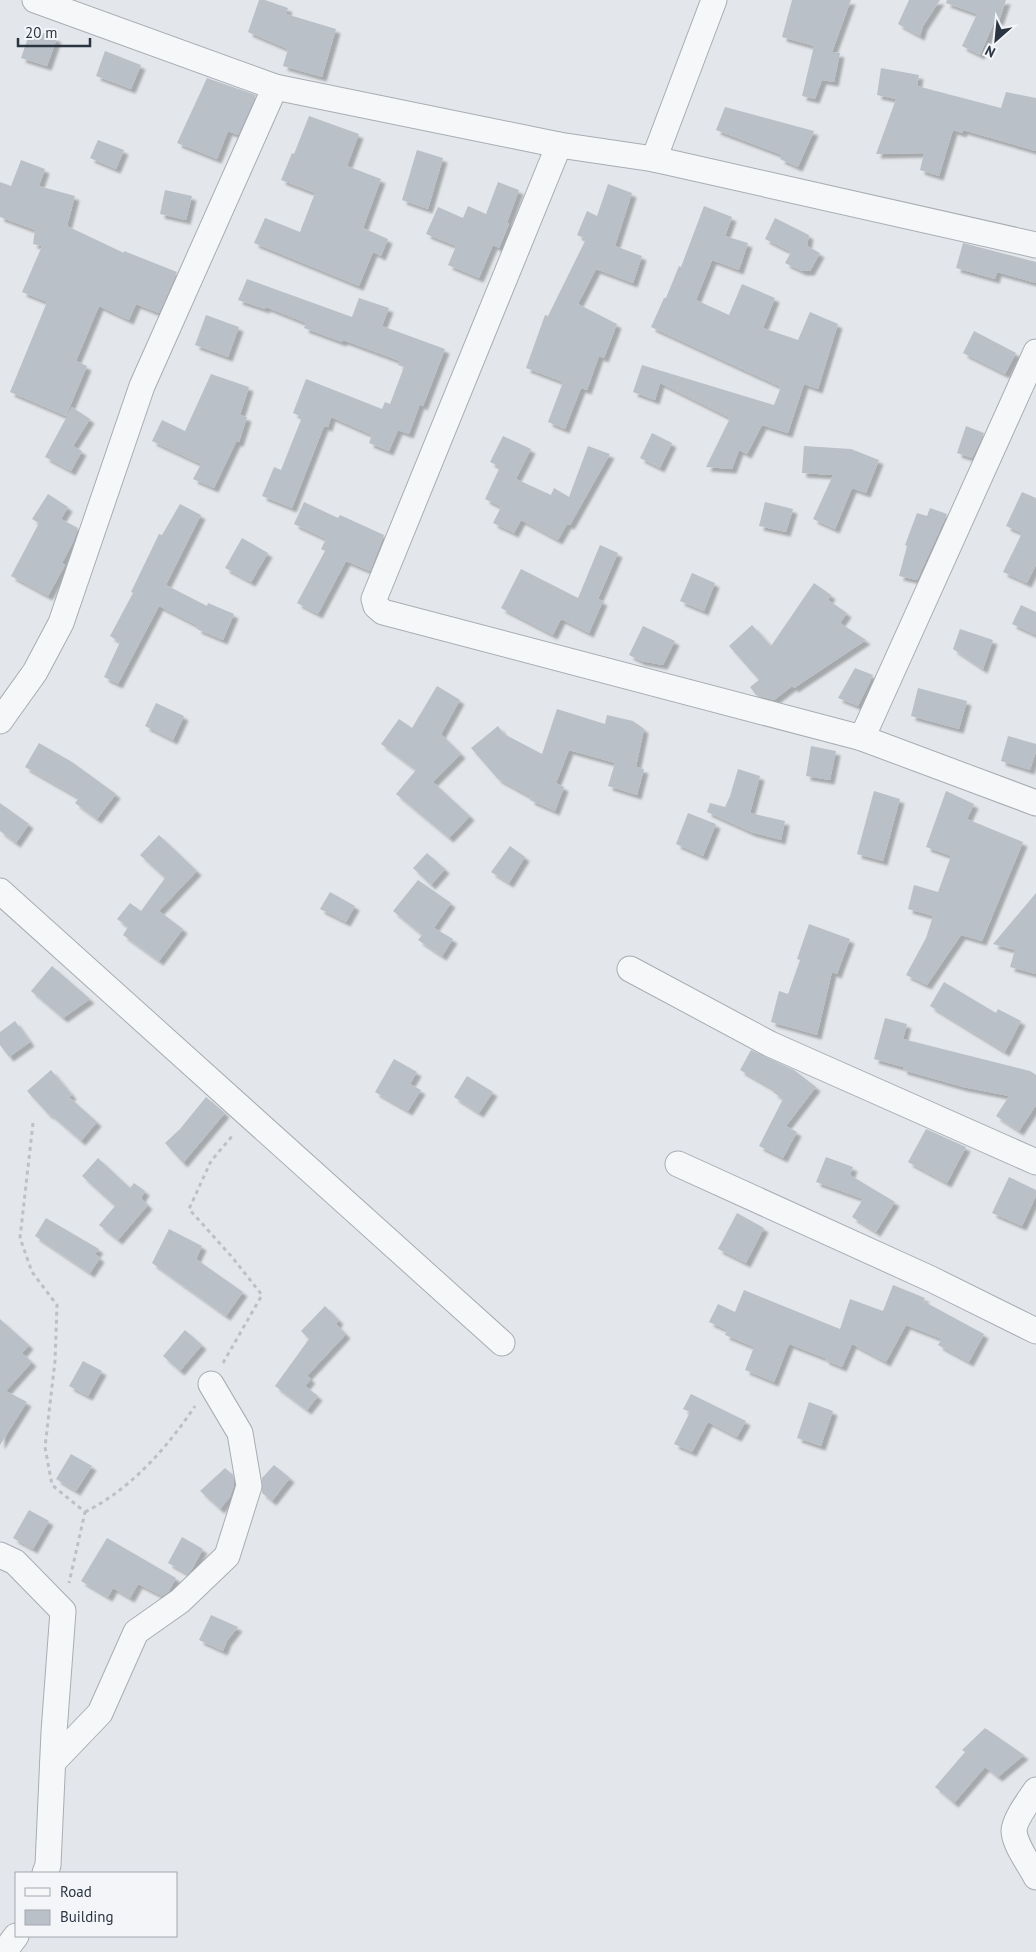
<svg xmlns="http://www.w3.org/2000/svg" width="1036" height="1952" font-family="'PT Sans',sans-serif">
  <defs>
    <filter id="shadow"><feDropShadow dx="4.5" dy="4.5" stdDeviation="1" flood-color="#0004"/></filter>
  </defs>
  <rect width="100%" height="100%" fill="#e3e6ea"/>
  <g fill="#bac0c7" filter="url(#shadow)">
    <path d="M 259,0 L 265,0 L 288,8 L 286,14 L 336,29 L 322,77 L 283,66 L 288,49 L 248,32 Z"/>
    <path d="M 792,0 L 851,0 L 832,52 L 840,53 L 834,82 L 822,80 L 815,99 L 802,96 L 814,46 L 782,37 Z"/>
    <path d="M 909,0 L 940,0 L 923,26 L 920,36 L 898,24 Z"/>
    <path d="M 947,0 L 1006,0 L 999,21 L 995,20 L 980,55 L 962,46 L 977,14 L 946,3 Z"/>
    <path d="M 31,29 L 57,38 L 47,66 L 21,58 Z"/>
    <path d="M 105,51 L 141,65 L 131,89 L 96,76 Z"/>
    <path d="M 881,68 L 919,75 L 917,86 L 1001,108 L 1006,92 L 1036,98 L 1036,151 L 963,130 L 962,133 L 953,130 L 939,176 L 920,170 L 924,153 L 876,154 L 896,99 L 877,95 Z"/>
    <path d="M 207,78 L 256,95 L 238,135 L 228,131 L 217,159 L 177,143 Z"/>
    <path d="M 725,107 L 814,131 L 798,167 L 780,159 L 782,155 L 716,130 Z"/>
    <path d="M 309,116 L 359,134 L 347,166 L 381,179 L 363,228 L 388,239 L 381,256 L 373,252 L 359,286 L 254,243 L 265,218 L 300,232 L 315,193 L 281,180 L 292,153 L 294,154 Z"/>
    <path d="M 98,140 L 124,150 L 116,169 L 90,158 Z"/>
    <path d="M 417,150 L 443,158 L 428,209 L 402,200 Z"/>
    <path d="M 21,160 L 45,169 L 39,186 L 75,196 L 67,226 L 124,253 L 124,251 L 177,272 L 159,313 L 136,304 L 129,320 L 99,306 L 76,361 L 87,366 L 66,416 L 10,392 L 47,302 L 22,292 L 42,246 L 33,244 L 35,230 L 0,217 L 0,182 L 11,186 Z"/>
    <path d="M 498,182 L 519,190 L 507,223 L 509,224 L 499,248 L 493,245 L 479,278 L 448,265 L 456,246 L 426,234 L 438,207 L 463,218 L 468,206 L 486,214 Z"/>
    <path d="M 608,184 L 632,193 L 615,246 L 642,256 L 633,283 L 596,269 L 578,304 L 617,324 L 604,358 L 599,356 L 587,390 L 581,388 L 565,429 L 548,422 L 563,382 L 526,368 L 545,315 L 548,316 L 586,239 L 577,235 L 587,211 L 597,216 Z"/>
    <path d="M 165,190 L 192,196 L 186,220 L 160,214 Z"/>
    <path d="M 704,206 L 732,217 L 725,236 L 748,243 L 739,270 L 712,260 L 696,300 L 729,315 L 742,284 L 775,298 L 763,328 L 798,340 L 810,312 L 838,324 L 818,389 L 804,384 L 788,433 L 762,425 L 747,454 L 739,450 L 732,469 L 706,467 L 730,418 L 660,383 L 655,400 L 633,392 L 642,365 L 774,405 L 781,387 L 651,327 L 664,298 L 666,298 L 679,266 L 681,267 Z"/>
    <path d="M 775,218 L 809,235 L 807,246 L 820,253 L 810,271 L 802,271 L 785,263 L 791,252 L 765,239 Z"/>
    <path d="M 963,243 L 1036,262 L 1036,283 L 997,272 L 995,279 L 956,268 Z"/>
    <path d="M 247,279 L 352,317 L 359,298 L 389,308 L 382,326 L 445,349 L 423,406 L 420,404 L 409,434 L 398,430 L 389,451 L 369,443 L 372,435 L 331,417 L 328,427 L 324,426 L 292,508 L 262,496 L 274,467 L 281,470 L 302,417 L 293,413 L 306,379 L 382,409 L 385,402 L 390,404 L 404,367 L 398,365 L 400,361 L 343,340 L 342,342 L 304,328 L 306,323 L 266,307 L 265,309 L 238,300 Z"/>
    <path d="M 206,315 L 239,327 L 228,357 L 195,345 Z"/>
    <path d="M 974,331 L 1016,353 L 1005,374 L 963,353 Z"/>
    <path d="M 211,374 L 249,387 L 240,415 L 247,417 L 239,442 L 236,442 L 214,488 L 193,479 L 201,464 L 152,441 L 162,420 L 185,431 Z"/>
    <path d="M 72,407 L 90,419 L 73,446 L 82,451 L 71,471 L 45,457 Z"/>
    <path d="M 966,426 L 984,433 L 972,458 L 957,453 Z"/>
    <path d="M 652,433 L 672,443 L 660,468 L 640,458 Z"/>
    <path d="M 503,436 L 531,449 L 516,479 L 551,495 L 554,488 L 569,497 L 588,446 L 610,454 L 570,525 L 567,524 L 558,540 L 521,520 L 514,533 L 493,523 L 501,507 L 485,499 L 500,467 L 490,462 Z"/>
    <path d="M 804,446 L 851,449 L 879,460 L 866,493 L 852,488 L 835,529 L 813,519 L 833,475 L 802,473 Z"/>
    <path d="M 1022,492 L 1036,498 L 1036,565 L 1027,583 L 1003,572 L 1022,533 L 1006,526 Z"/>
    <path d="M 48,494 L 68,507 L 61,519 L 78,528 L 73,542 L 62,563 L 65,565 L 48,596 L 11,576 L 39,523 L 32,519 Z"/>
    <path d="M 304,502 L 338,518 L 340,515 L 384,535 L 370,571 L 346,561 L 318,614 L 297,603 L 325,551 L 321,549 L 326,539 L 294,524 Z"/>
    <path d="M 765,502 L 793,509 L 786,532 L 759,526 Z"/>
    <path d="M 180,504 L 201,515 L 166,585 L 207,606 L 208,603 L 234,614 L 223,640 L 197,629 L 198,626 L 159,606 L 118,684 L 104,677 L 120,642 L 110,636 L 133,593 L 131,592 L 159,534 L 162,535 Z"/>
    <path d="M 930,508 L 947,514 L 917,580 L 899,576 L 907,546 L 905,545 L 917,513 L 927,516 Z"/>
    <path d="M 242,538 L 268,553 L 251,582 L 225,568 Z"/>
    <path d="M 600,545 L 618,553 L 598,599 L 603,601 L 589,633 L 561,619 L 553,635 L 501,608 L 521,569 L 578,598 Z"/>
    <path d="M 692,573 L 715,583 L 704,611 L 680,601 Z"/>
    <path d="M 814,583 L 831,595 L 828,600 L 847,613 L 840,623 L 866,640 L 794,688 L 792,686 L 774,700 L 756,695 L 750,687 L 759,680 L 729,646 L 752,625 L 771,646 Z"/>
    <path d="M 1021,605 L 1036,612 L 1036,635 L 1012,624 Z"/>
    <path d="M 643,626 L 675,641 L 663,665 L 641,661 L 629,655 Z"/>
    <path d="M 960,629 L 993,640 L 983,669 L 953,649 Z"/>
    <path d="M 855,668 L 873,675 L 858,706 L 838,698 Z"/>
    <path d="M 437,686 L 460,700 L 441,734 L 461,754 L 433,782 L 470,816 L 449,838 L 396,794 L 416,770 L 381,744 L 399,719 L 412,728 Z"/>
    <path d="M 918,688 L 967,701 L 959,729 L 911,716 Z"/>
    <path d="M 156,703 L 184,716 L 173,740 L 145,726 Z"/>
    <path d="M 557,709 L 605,724 L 607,715 L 633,721 L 644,729 L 636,767 L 644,769 L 637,795 L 608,786 L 615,763 L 569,750 L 556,783 L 564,787 L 555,811 L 530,800 L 531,797 L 498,779 L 471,748 L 498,726 L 504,734 L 542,754 Z"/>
    <path d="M 1008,736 L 1036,744 L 1036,751 L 1030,770 L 1001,761 Z"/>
    <path d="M 39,743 L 72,762 L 116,794 L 97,819 L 75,803 L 79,798 L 25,767 Z"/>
    <path d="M 811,746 L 836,751 L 830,780 L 806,776 Z"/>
    <path d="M 738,769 L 760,776 L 750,813 L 785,821 L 781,840 L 751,832 L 707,812 L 710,803 L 725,807 L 730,796 Z"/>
    <path d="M 874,791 L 900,799 L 883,861 L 857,854 Z"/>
    <path d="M 946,791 L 974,804 L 967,819 L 1023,842 L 982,941 L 961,935 L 927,985 L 906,975 L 926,938 L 933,916 L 908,909 L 914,885 L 938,892 L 951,856 L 926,847 Z"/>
    <path d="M 0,803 L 29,824 L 16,843 L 0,831 Z"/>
    <path d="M 688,813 L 716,824 L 703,856 L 676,844 Z"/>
    <path d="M 159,835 L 197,871 L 159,911 L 183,929 L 159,961 L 123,935 L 128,927 L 117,919 L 130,903 L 141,911 L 165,878 L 140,855 Z"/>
    <path d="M 510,846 L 525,857 L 509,883 L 491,872 Z"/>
    <path d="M 427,853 L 445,869 L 431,885 L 413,868 Z"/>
    <path d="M 418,880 L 451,903 L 434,928 L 453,939 L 442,956 L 418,940 L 422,935 L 393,911 Z"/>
    <path d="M 330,892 L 355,906 L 346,922 L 320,909 Z"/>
    <path d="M 1036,893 L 1036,974 L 1010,967 L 1015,950 L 993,944 Z"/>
    <path d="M 809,924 L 850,939 L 837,974 L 832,972 L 817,1035 L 771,1022 L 779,991 L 788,994 L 800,960 L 797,959 Z"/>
    <path d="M 52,966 L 90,999 L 63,1018 L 31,991 Z"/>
    <path d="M 944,982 L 996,1013 L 998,1009 L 1021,1021 L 1005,1052 L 930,1006 Z"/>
    <path d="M 885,1018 L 907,1024 L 903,1039 L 1030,1071 L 1036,1075 L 1036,1105 L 1019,1131 L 996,1116 L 1009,1096 L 963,1087 L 903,1070 L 903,1067 L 874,1059 Z"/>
    <path d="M 15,1021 L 30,1042 L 9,1057 L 0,1045 L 0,1032 Z"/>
    <path d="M 751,1050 L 794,1070 L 816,1087 L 786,1126 L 797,1132 L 783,1158 L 759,1146 L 783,1099 L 773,1092 L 775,1090 L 740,1070 Z"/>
    <path d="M 394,1059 L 417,1072 L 410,1084 L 421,1090 L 408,1111 L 375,1092 Z"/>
    <path d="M 51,1070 L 72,1095 L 69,1097 L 97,1122 L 81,1141 L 50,1114 L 49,1115 L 27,1091 Z"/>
    <path d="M 467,1076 L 493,1092 L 479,1113 L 454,1097 Z"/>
    <path d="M 206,1097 L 225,1113 L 183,1163 L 165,1143 L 180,1129 Z"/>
    <path d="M 926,1129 L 966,1147 L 947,1183 L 908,1162 Z"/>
    <path d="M 826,1157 L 853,1167 L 850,1175 L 895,1202 L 876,1232 L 852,1217 L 863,1199 L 816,1182 Z"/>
    <path d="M 98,1158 L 130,1188 L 134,1183 L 145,1191 L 141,1198 L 148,1205 L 118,1240 L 99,1225 L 115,1206 L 82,1176 Z"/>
    <path d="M 1009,1177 L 1036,1190 L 1036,1196 L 1022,1226 L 992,1213 Z"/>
    <path d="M 737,1213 L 764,1228 L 746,1263 L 718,1249 Z"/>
    <path d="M 46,1218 L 99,1249 L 95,1254 L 100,1258 L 90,1273 L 35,1236 Z"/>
    <path d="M 169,1229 L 202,1246 L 196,1259 L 243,1292 L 226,1316 L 152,1263 Z"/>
    <path d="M 893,1285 L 925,1298 L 923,1301 L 984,1334 L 969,1362 L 938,1345 L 942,1339 L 906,1325 L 886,1362 L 852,1344 L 842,1367 L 825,1360 L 825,1358 L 789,1344 L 774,1382 L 745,1370 L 754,1347 L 725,1335 L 727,1330 L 709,1322 L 718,1304 L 735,1312 L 744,1290 L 840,1329 L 850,1299 L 883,1311 Z"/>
    <path d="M 325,1306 L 339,1320 L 336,1324 L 346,1334 L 307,1376 L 311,1379 L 305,1386 L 318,1396 L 307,1410 L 275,1386 L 309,1339 L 301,1331 Z"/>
    <path d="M 0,1319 L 29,1345 L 22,1353 L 32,1362 L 6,1391 L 27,1402 L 0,1445 Z"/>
    <path d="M 185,1330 L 202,1345 L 180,1371 L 163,1356 Z"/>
    <path d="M 83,1361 L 102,1371 L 88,1396 L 69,1386 Z"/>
    <path d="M 691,1394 L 746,1421 L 737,1437 L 708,1422 L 692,1452 L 674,1444 L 690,1412 L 683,1409 Z"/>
    <path d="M 809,1402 L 833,1411 L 821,1446 L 797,1438 Z"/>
    <path d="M 71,1454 L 92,1466 L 76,1491 L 56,1479 Z"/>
    <path d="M 274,1465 L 290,1478 L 272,1501 L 262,1493 L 262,1478 Z"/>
    <path d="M 225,1468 L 233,1475 L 234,1485 L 230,1497 L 220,1509 L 200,1491 Z"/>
    <path d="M 29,1510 L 49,1521 L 33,1549 L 13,1538 Z"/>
    <path d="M 182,1537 L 203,1549 L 192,1569 L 188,1574 L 168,1563 Z"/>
    <path d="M 107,1538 L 176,1578 L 169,1591 L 162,1596 L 138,1584 L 130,1598 L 113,1588 L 108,1597 L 81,1581 Z"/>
    <path d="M 211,1615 L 238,1627 L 227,1641 L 223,1651 L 199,1640 Z"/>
    <path d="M 985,1728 L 1024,1755 L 998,1777 L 985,1767 L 954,1803 L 935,1787 L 965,1752 L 962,1750 Z"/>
  </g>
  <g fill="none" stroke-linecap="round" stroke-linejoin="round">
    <defs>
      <g id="minor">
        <path d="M 35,0 L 275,87 L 559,145 L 654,159 L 1036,245"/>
        <path d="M 559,145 L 374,599 L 376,606 L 383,612 L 862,738 L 1036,803"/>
        <path d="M 654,159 L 714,0"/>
        <path d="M 0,721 L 35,672 L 61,623 L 142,386 L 275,87"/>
        <path d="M 862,738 L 1036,352"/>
        <path d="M 0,891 L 502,1343"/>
        <path d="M 630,969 L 770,1044 L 1036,1162"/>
        <path d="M 678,1164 L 931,1279 L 1036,1331"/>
        <path d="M 0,1555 L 15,1562 L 63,1611 L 54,1732 L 48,1865 L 45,1873"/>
        <path d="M 53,1762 L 100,1713 L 136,1632 L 180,1601 L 227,1556 L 249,1486 L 240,1433 L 211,1384"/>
        <path d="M 1036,1790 C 1030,1799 1014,1820 1014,1831 C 1015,1846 1029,1863 1036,1877"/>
        <path d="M 4,1952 L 16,1936"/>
      </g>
    </defs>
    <use href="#minor" stroke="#a8adb4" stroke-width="27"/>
    <g stroke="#bdc1c6" stroke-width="3" stroke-dasharray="4 4" stroke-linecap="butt">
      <path d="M 33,1123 L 20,1238 L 32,1272 L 57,1305 L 55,1361 L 45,1447 L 52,1485 L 85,1512 L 69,1583"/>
      <path d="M 223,1363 L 262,1295 L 232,1257 L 189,1209 L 211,1161 L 233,1135"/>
      <path d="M 85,1512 C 131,1489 167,1448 195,1406"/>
    </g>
    <use href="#minor" stroke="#f6f7f9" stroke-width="25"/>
  </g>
  <rect x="15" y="1872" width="162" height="65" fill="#f3f5f8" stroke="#a3a8af"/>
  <rect x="25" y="1888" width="25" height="8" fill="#f6f7f9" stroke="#a3a8af"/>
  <text x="60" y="1897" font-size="15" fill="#2b3542">Road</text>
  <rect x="25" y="1910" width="25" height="15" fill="#bac0c7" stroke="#a3a8af"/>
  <text x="60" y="1922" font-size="15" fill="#2b3542">Building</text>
  <g transform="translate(996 40) rotate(207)" stroke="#f3f5f8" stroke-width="4" paint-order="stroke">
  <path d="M0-4L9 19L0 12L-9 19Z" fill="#2b3542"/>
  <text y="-8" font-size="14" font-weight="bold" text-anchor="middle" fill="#2b3542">N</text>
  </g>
  <path d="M18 38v8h72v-8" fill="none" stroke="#2b3542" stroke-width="2.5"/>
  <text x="25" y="38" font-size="15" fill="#2b3542" stroke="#f3f5f8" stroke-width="4" paint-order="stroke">20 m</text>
</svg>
